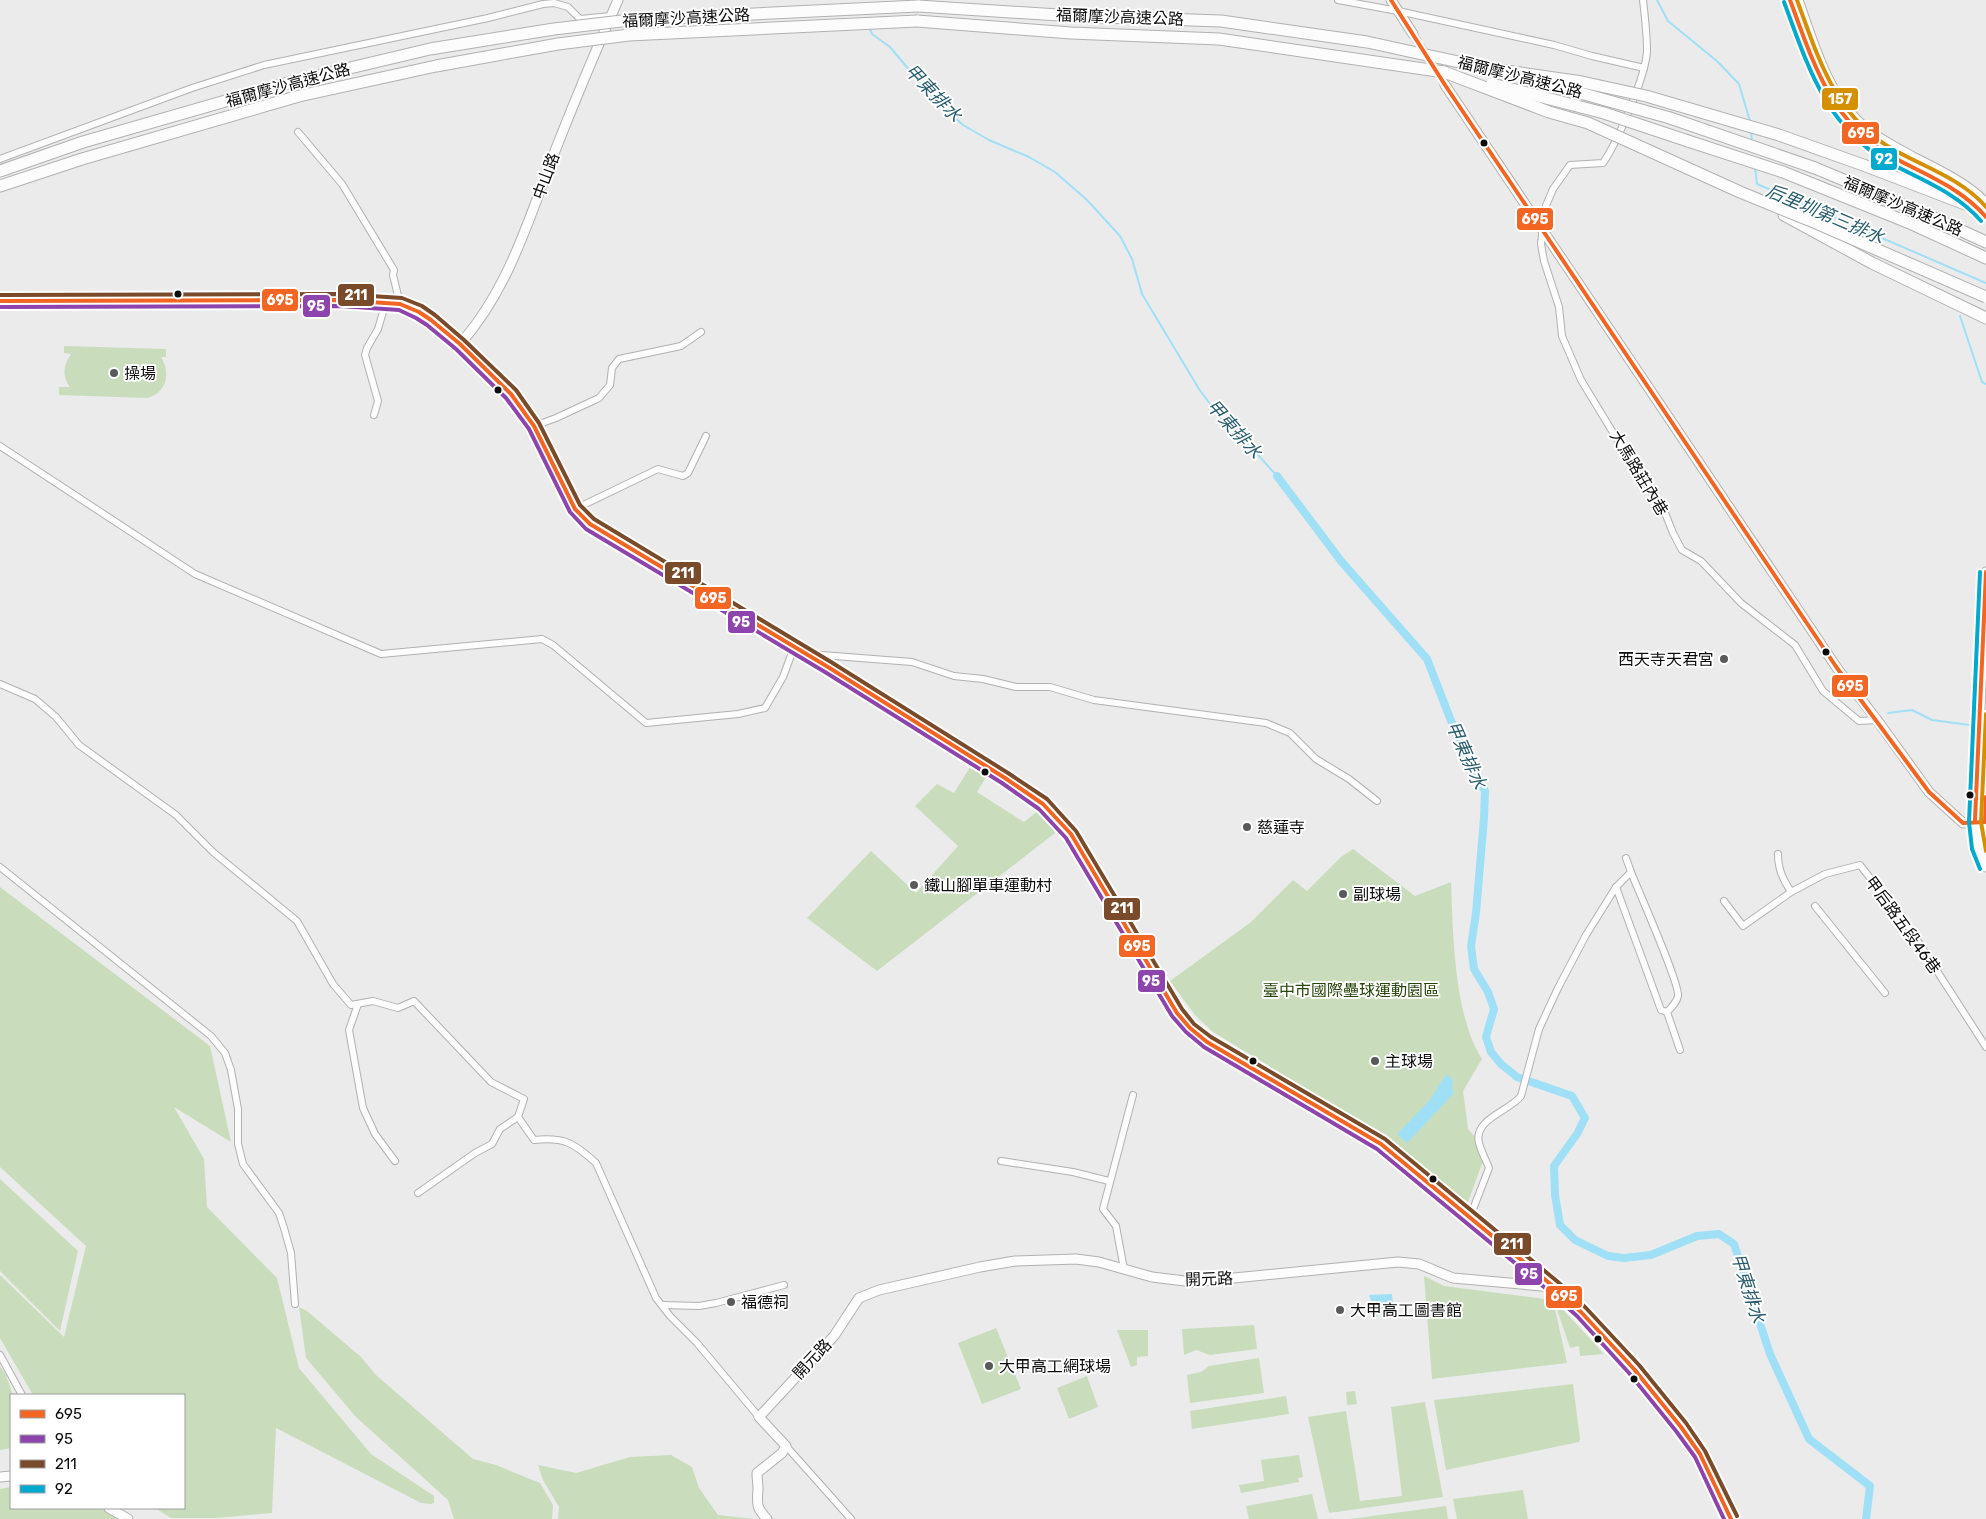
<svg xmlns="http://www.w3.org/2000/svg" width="1986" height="1519" font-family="Rubik,'Noto Sans TC',sans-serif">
  <rect width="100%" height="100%" fill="#ebebec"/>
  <g fill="#c9ddbc">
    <path d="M 64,346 L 166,349 L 166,357 L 161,357 C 171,373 167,393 147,398 L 59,395 L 59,387 L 70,387 C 62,376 63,365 71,354 L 64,353 Z"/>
    <path d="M 972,764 L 988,774 L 977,792 L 1024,822 L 1039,810 L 1047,813 L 1059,830 L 877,971 L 807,918 L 871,851 L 916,893 L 958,846 L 915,806 L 937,784 L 954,793 Z"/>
    <path d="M 1353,849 L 1415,896 L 1451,882 C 1453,933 1454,1016 1482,1059 L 1463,1091 L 1468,1129 L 1477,1139 L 1483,1161 L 1468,1202 L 1466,1202 L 1394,1142 L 1213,1032 L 1195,1015 L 1170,981 L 1251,922 L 1293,880 L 1307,891 L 1341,857 Z"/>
    <path d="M 0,887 L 210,1046 L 231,1142 L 174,1107 L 204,1159 L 207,1207 L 277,1278 L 299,1368 L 371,1454 L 434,1496 L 434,1502 L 432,1504 L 421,1503 L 276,1428 L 272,1513 L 216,1518 L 171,1518 L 155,1508 L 184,1508 L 184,1395 L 33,1395 L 0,1338 L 0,1275 L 64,1337 L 86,1246 L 0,1167 Z"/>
    <path d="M 0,1179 L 78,1251 L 60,1331 L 0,1271 Z"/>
    <path d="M 1424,1276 L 1444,1286 L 1553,1300 L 1567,1363 L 1432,1379 Z"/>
    <path d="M 1554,1300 L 1604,1354 L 1580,1356 L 1579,1346 L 1570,1348 Z"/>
    <path d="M 299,1307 L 307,1311 L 361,1357 L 376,1375 L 473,1459 L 496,1465 L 540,1483 L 553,1505 L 552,1519 L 454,1519 L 448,1500 L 356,1417 L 306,1358 Z"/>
    <path d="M 1254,1325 L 1257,1349 L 1210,1355 L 1196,1350 L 1184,1355 L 1182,1329 Z"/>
    <path d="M 996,1328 L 1021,1389 L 982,1404 L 958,1343 Z"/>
    <path d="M 1117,1330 L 1148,1330 L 1148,1356 L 1137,1357 L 1137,1365 L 1131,1367 Z"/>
    <path d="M 1259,1358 L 1264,1393 L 1190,1403 L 1187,1375 L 1201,1372 L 1209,1366 Z"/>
    <path d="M 0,1366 L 6,1375 L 13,1395 L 11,1395 L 11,1448 L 0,1450 Z"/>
    <path d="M 1087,1376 L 1098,1407 L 1069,1419 L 1057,1388 Z"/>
    <path d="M 1573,1384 L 1580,1439 L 1579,1442 L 1446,1470 L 1434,1400 Z"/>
    <path d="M 1355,1391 L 1357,1404 L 1347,1405 L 1346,1392 Z"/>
    <path d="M 1286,1396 L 1289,1414 L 1192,1429 L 1190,1411 Z"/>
    <path d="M 1425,1402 L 1443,1497 L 1329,1513 L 1308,1417 L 1346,1411 L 1360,1501 L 1402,1496 L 1391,1407 Z"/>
    <path d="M 671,1455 L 692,1467 L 699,1488 L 718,1515 L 754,1519 L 558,1519 L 559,1507 L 543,1480 L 538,1465 L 576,1473 L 630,1457 Z"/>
    <path d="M 1299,1455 L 1303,1477 L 1298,1478 L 1299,1482 L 1241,1493 L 1239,1485 L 1264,1481 L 1261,1460 Z"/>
    <path d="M 11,1487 L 11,1508 L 111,1508 L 130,1519 L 0,1519 L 0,1489 Z"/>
    <path d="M 1523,1490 L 1528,1519 L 1457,1519 L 1453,1499 Z"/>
    <path d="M 1312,1494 L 1318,1519 L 1249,1519 L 1246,1506 Z"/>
    <path d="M 1446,1506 L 1448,1519 L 1350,1519 Z"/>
  </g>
  <g fill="#a0e0f6">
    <path d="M 1448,1075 L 1453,1080 L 1452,1087 L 1454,1093 L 1407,1143 L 1397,1134 L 1429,1101 L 1445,1076 Z"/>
    <path d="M 1392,1294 L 1394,1312 L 1381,1313 L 1376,1317 L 1369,1295 Z"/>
  </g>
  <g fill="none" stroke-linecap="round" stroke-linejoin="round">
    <g stroke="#a0e0f6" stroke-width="2">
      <path d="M 1657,0 L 1668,21 L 1718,62 L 1739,84 L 1750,121"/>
      <path d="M 869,27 L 872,34 L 890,47 L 932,97 L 963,125 L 989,140 L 1029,157 L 1055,172 L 1087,200 L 1120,236 L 1132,259 L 1142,294 L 1199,389 L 1219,416 L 1249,445 L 1277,476"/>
      <path d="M 1751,131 L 1752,141"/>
      <path d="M 1755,168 L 1757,184 L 1986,283"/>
      <path d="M 1960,316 L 1982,382 L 1986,384"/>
      <path d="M 1888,713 L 1912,710 L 1932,720 L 1977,726"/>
    </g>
    <path stroke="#a0e0f6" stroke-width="8" d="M 1277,476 L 1341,561 L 1427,659 L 1462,749 L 1476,772 L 1485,791 L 1484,818 L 1476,913 L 1471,946 L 1474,969 L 1488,992 L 1494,1009 L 1486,1037 L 1491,1052 L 1501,1064 L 1517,1077 L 1572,1096 L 1585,1118 L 1577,1134 L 1554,1166 L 1555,1195 L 1560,1225 L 1575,1240 L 1608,1256 L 1624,1258 L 1651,1255 L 1697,1236 L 1719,1234 L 1734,1244 L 1770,1354 L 1809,1439 L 1870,1486 L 1866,1519"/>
    <path stroke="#cacacb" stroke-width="9" stroke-dasharray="9 4.5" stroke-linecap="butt" d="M 1413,34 L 1445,85"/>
    <defs>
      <g id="street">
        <path d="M 1338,0 L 1398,11 L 1554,45 L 1592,56 L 1644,68"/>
        <path d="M 1643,0 C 1645,17 1647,34 1647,51 C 1646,75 1617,143 1603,163 L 1570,165 L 1553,189 L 1545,208 L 1541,244 L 1544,261 L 1559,307 L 1562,336 L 1581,380 L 1637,472 L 1663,508 L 1673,533 L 1682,550 L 1701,561 L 1741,603 L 1795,645 L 1823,691 L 1859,721 L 1877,720"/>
        <path d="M 298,132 L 342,184 L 394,270 L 393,275 L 400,304"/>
        <path d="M 0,159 L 192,88 L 264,65 L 488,18 L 543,4 L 554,3 L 568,7 L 580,19 L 611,16"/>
        <path d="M 374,415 L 378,401 L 365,355 L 367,348 L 378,329 L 385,305"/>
        <path d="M 534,426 L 556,418 L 599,398 L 610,385 L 612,368 L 619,359 L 681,346 L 701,332"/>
        <path d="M 0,446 L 195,574 L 381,654 L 542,639 L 553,645 L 646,723 L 738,714 L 765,708 L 783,677 L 794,647"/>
        <path d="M 575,509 L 658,469 L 683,476 L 688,473 L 706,436"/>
        <path d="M 809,654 L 912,662 L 954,676 L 983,679 L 1016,687 L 1050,687 L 1094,700 L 1266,723 L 1290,733 L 1316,759 L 1349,779 L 1377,801"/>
        <path d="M 0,684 L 35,699 L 56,717 L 79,745 L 176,815 L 213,852 L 297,921 L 333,984 L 351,1005 L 373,1001 L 398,1008 L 414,1001 L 491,1082 L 524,1099 L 518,1117 L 534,1140 C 565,1137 574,1143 596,1163 L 656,1298 L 670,1316 L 697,1343 L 759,1417"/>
        <path d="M 1778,854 C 1778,870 1783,879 1791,892"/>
        <path d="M 0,867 L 211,1036 L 225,1053 L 231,1070 L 238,1109 L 238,1144 L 243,1164 L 279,1213 L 284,1228 L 291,1253 L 295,1304"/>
        <path d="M 1631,872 C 1638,890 1680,984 1678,996 C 1677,1002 1672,1007 1667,1012 L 1680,1050"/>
        <path d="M 1616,887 L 1661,1010 L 1667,1012"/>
        <path d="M 1724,901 L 1743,926 L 1791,892 L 1825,874 L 1860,865 L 1910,929 L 1986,1047"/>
        <path d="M 1815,906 L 1885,993"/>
        <path d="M 358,1004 L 349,1030 L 363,1108 L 375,1134 L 395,1161"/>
        <path d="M 1001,1161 L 1073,1172 L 1109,1181"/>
        <path d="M 418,1193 L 475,1153 L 492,1144 L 500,1129 L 518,1117"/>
        <path d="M 1470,1217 L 1489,1168 C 1486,1160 1481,1151 1479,1143 C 1473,1119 1510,1111 1521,1096 L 1539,1029 L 1558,988 L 1586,935 L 1616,887 L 1631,872 L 1626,858"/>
        <path d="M 1124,1269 L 1116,1226 L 1103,1209 L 1133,1095"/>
        <path d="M 662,1305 L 699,1306 L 716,1303 L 784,1285"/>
        <path d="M 0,1355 L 22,1395"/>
        <path d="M 786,1446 L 851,1519"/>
      </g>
      <g id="secondary">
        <path d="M 1391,0 L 1413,34"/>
        <path d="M 1790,0 C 1811,55 1826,116 1878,149 C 1904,164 1931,175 1957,190 C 1964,194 1971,201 1978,207"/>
        <path d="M 1798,0 C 1814,44 1828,99 1867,129 C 1881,140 1897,148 1913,157 C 1933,167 1973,186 1986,204"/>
        <path d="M 1445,85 L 1837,668 L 1877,720 L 1929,792 L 1963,823 L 1985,822"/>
        <path d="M 0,301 L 340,300 L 400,304 L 419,312 L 431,320 L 460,344 L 511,394 L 534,426 L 575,509 L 590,524 L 828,667 L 1005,778 L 1043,804 L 1071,834 L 1177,1013 L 1190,1028 L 1207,1042 L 1381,1144 L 1554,1287 L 1581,1312 L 1634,1369 L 1681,1427 L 1700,1454 L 1731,1519"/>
        <path d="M 460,344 C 509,289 529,218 555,151 C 575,100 596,50 618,0"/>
        <path d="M 1986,572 L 1975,822 L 1978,848 L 1986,867"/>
        <path d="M 1986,797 L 1985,822 L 1986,832"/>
        <path d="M 0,1477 L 11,1476"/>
        <path d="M 109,1508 L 128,1519"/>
        <path d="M 767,1519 C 756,1507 757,1505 758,1489 C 758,1484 757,1479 757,1473 L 782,1453 L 786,1446 L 759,1417 L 834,1336 L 859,1298 L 879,1290 L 980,1267 L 1015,1261 L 1076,1259 L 1099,1262 L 1152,1277 L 1193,1282 L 1398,1262 L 1419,1264 L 1453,1278 L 1553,1287"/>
      </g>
      <g id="highway">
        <path d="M 918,6 L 1074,16 L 1221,21 L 1367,42 L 1486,68"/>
        <path d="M 917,21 L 1071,33 L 1219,39 L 1444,72"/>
        <path d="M 1670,118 L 1815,168 L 1925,214 L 1986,242"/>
        <path d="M 1688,141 L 1783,172 L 1912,224 L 1986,258"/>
        <path d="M 0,171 L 83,142 L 295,81"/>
        <path d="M 0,186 L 82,159 L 299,96"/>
        <path d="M 1784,215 L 1872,263 L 1986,318"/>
      </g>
    </defs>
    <use href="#street" stroke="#b1b1b1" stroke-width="8"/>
    <use href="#secondary" stroke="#b1b1b1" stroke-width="11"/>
    <use href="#highway" stroke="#b1b1b1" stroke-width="13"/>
    <use href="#street" stroke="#fcfcfc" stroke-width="6"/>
    <use href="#secondary" stroke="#fcfcfc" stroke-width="9"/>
    <use href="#highway" stroke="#fcfcfc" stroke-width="11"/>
    <defs>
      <g id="highway-bridge">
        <path d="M 1486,68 L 1582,82 L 1646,96 L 1779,135 L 1866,166 L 1986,212"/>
        <path d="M 1444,72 L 1549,112 L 1588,123 L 1740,192 L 1816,223 L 1986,297"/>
        <path d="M 295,81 L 430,49 L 554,29 L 630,20 L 918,6"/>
        <path d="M 1541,82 L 1670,118"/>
        <path d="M 1492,84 L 1604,113 L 1688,141"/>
        <path d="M 299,96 L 436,66 L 558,44 L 629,35 L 917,21"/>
      </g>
    </defs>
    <use href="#highway-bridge" stroke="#b1b1b1" stroke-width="13" stroke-linecap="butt"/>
    <use href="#highway-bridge" stroke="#fcfcfc" stroke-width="11"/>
    <defs>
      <g id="bus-1">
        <path d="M 1391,0 L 1445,85 L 1837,668 L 1929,792 L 1963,823 L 1985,822 L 1986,797"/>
        <path d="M 1790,0 C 1813,62 1830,121 1891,156 C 1925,175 1960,187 1986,217"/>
        <path d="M 0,301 L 340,300 L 400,304 L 419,312 L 431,320 L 460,344 L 511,394 L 534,426 L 575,509 L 590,524 L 828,667 L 1005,778 L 1043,804 L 1071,834 L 1177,1013 L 1190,1028 L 1207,1042 L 1381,1144 L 1554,1287 L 1581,1312 L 1634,1369 L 1681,1427 L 1700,1454 L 1731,1519"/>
        <path d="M 1975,820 L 1986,572"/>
      </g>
      <path id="bus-2" d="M 0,307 L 340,306 L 399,310 L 416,318 L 427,325 L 456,349 L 506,398 L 529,429 L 570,512 L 586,529 L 825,672 L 1002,783 L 1039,809 L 1066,838 L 1172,1016 L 1186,1032 L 1204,1047 L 1377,1149 L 1550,1292 L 1577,1316 L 1629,1373 L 1676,1431 L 1695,1457 L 1724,1519"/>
      <path id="bus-3" d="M 0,295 L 340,294 L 402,298 L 422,306 L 435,315 L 464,340 L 516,390 L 539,423 L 580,505 L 594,519 L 831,662 L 1008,773 L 1047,799 L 1076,831 L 1182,1009 L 1194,1024 L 1211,1037 L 1385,1139 L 1558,1282 L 1586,1308 L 1639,1365 L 1686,1423 L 1705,1451 L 1737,1516"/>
      <g id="bus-4">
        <path d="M 1784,2 C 1808,66 1825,126 1888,162 C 1921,180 1956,192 1981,221"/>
        <path d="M 1980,572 L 1969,822 L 1972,849 L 1980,869"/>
      </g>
      <g id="bus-5">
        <path d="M 1797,0 C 1819,60 1836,119 1896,151 C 1927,168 1963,180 1986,207"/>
        <path d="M 1986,714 L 1981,822 L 1986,851"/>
      </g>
    </defs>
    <use href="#bus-1" stroke="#fff" stroke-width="8"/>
    <use href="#bus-2" stroke="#fff" stroke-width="8"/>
    <use href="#bus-3" stroke="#fff" stroke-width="8"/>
    <use href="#bus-4" stroke="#fff" stroke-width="8"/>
    <use href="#bus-5" stroke="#fff" stroke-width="8"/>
    <use href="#bus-1" stroke="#f26522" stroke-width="4"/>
    <use href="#bus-2" stroke="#8e44ad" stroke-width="4"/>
    <use href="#bus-3" stroke="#7a4b2a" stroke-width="4"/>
    <use href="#bus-4" stroke="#00a9ce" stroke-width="4"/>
    <use href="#bus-5" stroke="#d48f02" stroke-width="4"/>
  </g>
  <g fill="#0c0c0d" stroke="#fff" stroke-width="2">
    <circle cx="1484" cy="143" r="4.5"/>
    <circle cx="178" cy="294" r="4.5"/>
    <circle cx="498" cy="390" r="4.5"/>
    <circle cx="1826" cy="652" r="4.5"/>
    <circle cx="985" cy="772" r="4.5"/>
    <circle cx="1970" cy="795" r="4.5"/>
    <circle cx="1253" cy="1061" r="4.5"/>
    <circle cx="1433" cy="1179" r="4.5"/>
    <circle cx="1598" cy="1339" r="4.5"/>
    <circle cx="1634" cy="1379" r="4.5"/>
  </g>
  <g fill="#5a5a5b" stroke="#fff" stroke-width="2">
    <circle cx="114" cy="373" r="5"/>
    <circle cx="1724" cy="659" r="5"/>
    <circle cx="1247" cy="827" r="5"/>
    <circle cx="914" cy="885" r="5"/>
    <circle cx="1343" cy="894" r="5"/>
    <circle cx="1375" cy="1061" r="5"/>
    <circle cx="731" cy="1302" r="5"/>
    <circle cx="1340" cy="1310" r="5"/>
    <circle cx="989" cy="1366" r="5"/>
  </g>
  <g text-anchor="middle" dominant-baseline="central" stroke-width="4" stroke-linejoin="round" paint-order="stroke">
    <g font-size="16" fill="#0c0c0d" stroke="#fff">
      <text transform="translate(1120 17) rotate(2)">福爾摩沙高速公路</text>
      <text transform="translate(686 18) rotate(-3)">福爾摩沙高速公路</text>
      <text transform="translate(1520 77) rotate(14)">福爾摩沙高速公路</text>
      <text transform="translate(288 85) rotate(-15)">福爾摩沙高速公路</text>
      <text transform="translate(546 176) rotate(-70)">中山路</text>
      <text transform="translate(1903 206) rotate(23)">福爾摩沙高速公路</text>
      <text transform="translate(1639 473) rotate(59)">大馬路莊內巷</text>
      <text transform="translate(1903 925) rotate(54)">甲后路五段46巷</text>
      <text transform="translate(1209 1279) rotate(-2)">開元路</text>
      <text transform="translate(812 1359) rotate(-47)">開元路</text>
    </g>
    <g font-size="16" fill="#0c0c0d" stroke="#fff" text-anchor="start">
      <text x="124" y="373">操場</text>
      <text x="1714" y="659" text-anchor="end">西天寺天君宮</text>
      <text x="1257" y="827">慈蓮寺</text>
      <text x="924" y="885">鐵山腳單車運動村</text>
      <text x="1353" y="894">副球場</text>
      <text x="1385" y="1061">主球場</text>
      <text x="741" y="1302">福德祠</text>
      <text x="1350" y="1310">大甲高工圖書館</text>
      <text x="999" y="1366">大甲高工網球場</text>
    </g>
    <g font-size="16" fill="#27460b" stroke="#fff">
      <text x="1351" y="990">臺中市國際壘球運動園區</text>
    </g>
    <g font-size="18" font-style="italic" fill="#2a5e6f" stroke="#fff">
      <text transform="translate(933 93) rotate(46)">甲東排水</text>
      <text transform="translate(1825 214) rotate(23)">后里圳第三排水</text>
      <text transform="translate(1234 429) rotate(48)">甲東排水</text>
      <text transform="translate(1466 755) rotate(66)">甲東排水</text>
      <text transform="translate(1748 1288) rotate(72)">甲東排水</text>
    </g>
  </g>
  <g stroke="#fff" stroke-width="2">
    <rect x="1821" y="87" width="38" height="24" rx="5" fill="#d48f02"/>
    <rect x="1841" y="121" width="39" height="24" rx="5" fill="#f26522"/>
    <rect x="1870" y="147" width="28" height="24" rx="5" fill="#00a9ce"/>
    <rect x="1516" y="207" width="38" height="24" rx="5" fill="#f26522"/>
    <rect x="337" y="283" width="38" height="24" rx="5" fill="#7a4b2a"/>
    <rect x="261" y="288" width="38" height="24" rx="5" fill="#f26522"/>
    <rect x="302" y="294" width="29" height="24" rx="5" fill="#8e44ad"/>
    <rect x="664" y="561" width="38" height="24" rx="5" fill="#7a4b2a"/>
    <rect x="694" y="586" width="38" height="24" rx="5" fill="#f26522"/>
    <rect x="727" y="610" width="29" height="24" rx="5" fill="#8e44ad"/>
    <rect x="1831" y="674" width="38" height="24" rx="5" fill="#f26522"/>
    <rect x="1103" y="897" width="38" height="24" rx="5" fill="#7a4b2a"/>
    <rect x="1118" y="934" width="38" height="24" rx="5" fill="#f26522"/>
    <rect x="1137" y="969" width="29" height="24" rx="5" fill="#8e44ad"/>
    <rect x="1493" y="1232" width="39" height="24" rx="5" fill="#7a4b2a"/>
    <rect x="1514" y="1262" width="29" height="24" rx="5" fill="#8e44ad"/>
    <rect x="1545" y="1285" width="38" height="24" rx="5" fill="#f26522"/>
  </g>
  <g font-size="14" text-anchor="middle" font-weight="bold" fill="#fff">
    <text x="1840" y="104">157</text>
    <text x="1861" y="138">695</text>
    <text x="1884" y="164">92</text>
    <text x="1535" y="224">695</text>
    <text x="356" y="300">211</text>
    <text x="280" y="305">695</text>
    <text x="316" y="311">95</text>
    <text x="683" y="578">211</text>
    <text x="713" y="603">695</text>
    <text x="741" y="627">95</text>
    <text x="1850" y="691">695</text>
    <text x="1122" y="913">211</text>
    <text x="1137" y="951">695</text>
    <text x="1151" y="986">95</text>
    <text x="1512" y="1249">211</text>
    <text x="1529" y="1279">95</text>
    <text x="1564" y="1301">695</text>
  </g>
  <rect x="10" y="1394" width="175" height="115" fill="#ffffff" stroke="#9e9e9e"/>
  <rect x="20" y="1410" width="25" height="8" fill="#f26522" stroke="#9e9e9e"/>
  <text x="55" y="1419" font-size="15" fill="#0c0c0d">695</text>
  <rect x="20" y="1435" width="25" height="8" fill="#8e44ad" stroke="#9e9e9e"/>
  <text x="55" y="1444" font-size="15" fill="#0c0c0d">95</text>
  <rect x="20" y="1460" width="25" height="8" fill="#7a4b2a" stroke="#9e9e9e"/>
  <text x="55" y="1469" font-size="15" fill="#0c0c0d">211</text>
  <rect x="20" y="1485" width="25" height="8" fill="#00a9ce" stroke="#9e9e9e"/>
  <text x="55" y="1494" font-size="15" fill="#0c0c0d">92</text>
</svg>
